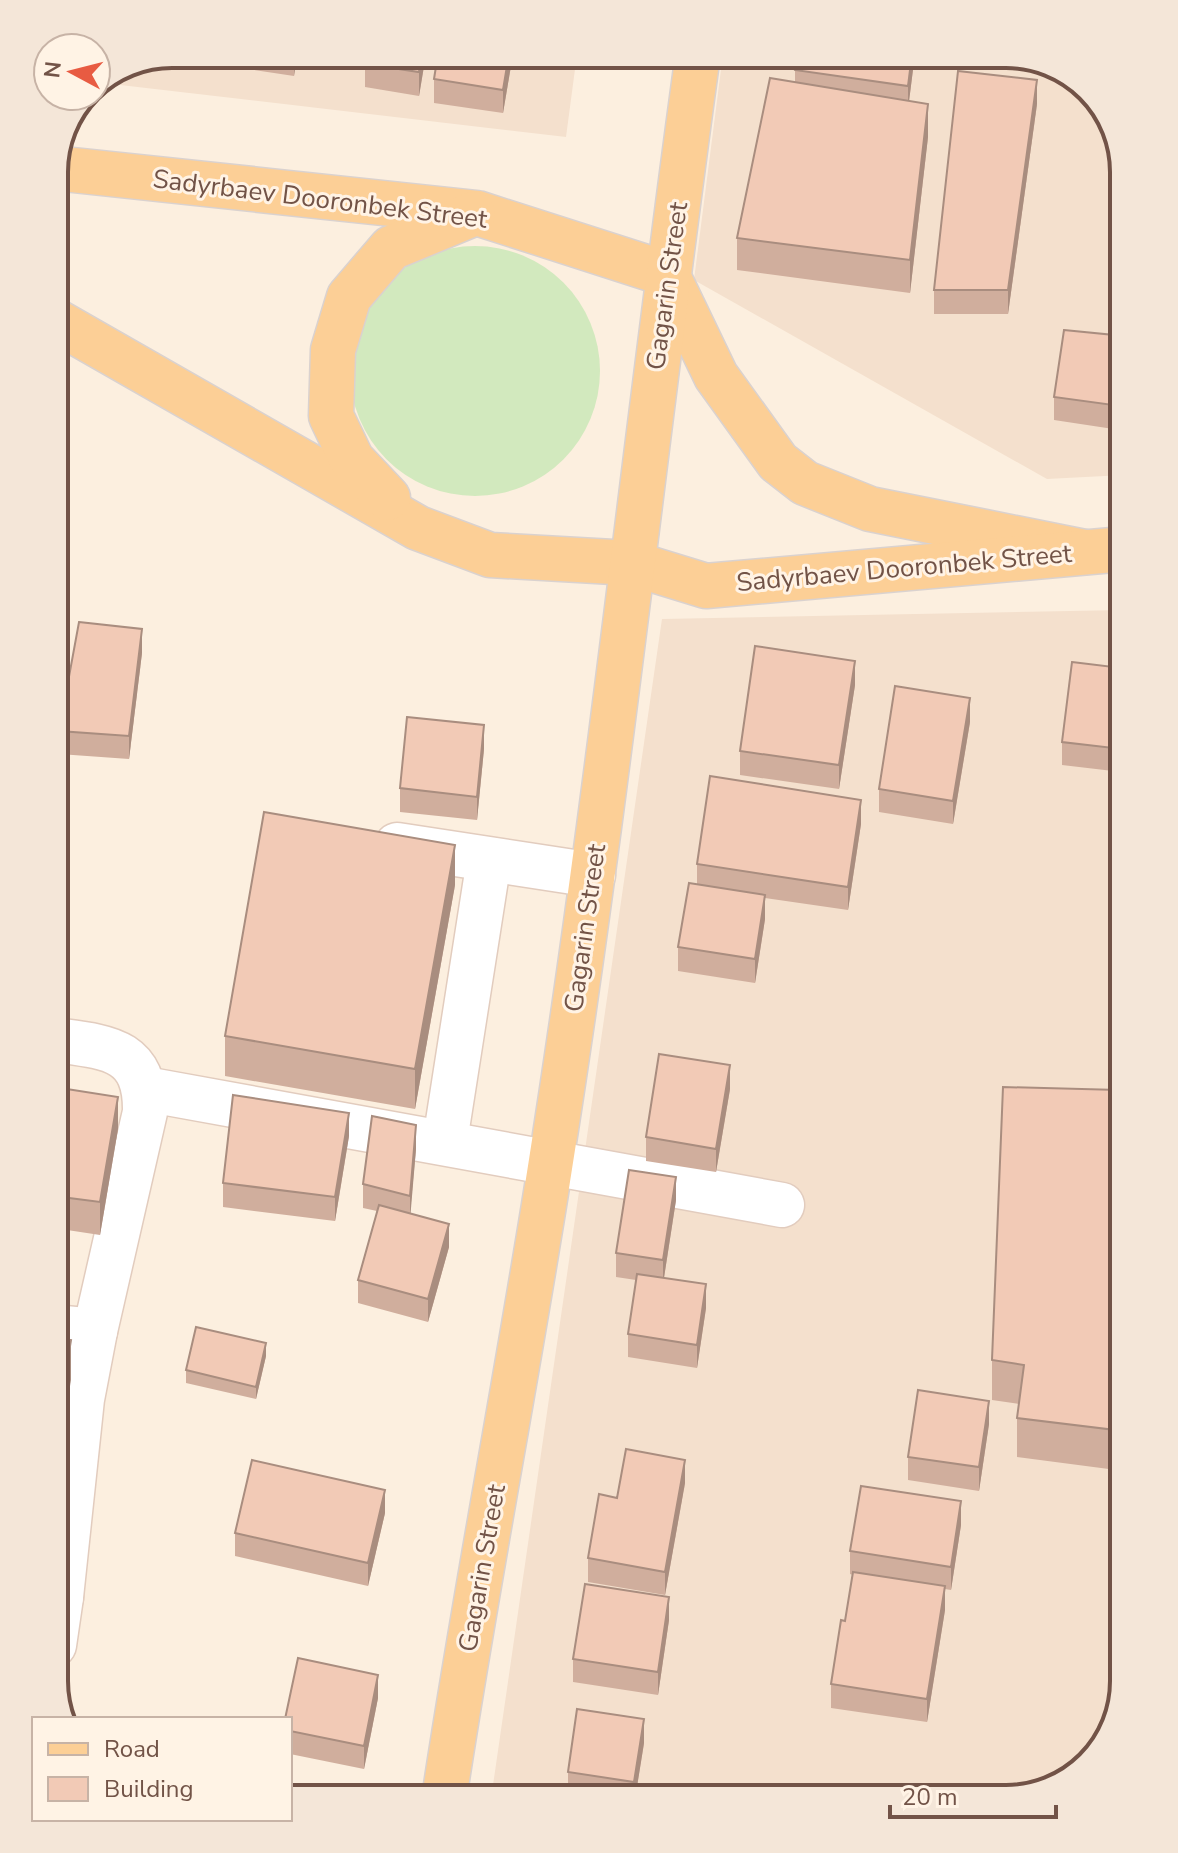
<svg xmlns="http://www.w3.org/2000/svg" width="1178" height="1853" font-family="'Nunito Sans',sans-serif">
  <rect width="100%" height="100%" fill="#fcefdf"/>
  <g fill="#f4e0cd">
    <path d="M 172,54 L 577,54 L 566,137 L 103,83 Z"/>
    <path d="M 723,54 L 1014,54 L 1072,74 L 1112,120 L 1124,172 L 1124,475 L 1047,479 L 694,280 Z"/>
    <path d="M 1124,610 L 1124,1681 L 1104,1746 L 1058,1787 L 1006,1799 L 491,1799 L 662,619 Z"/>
  </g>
  <circle fill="#d2e9be" cx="475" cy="371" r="125"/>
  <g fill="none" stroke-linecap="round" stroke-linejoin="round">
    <defs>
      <g id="minor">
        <path d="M 397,845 L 593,875"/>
        <path d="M 54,1040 C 107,1047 146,1048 145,1112 L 95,1331"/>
        <path d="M 145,1089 L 782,1205"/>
        <path d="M 445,1141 L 489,860"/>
        <path d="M 54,1327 L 95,1331 L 82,1399 L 61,1597"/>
        <path d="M 54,1645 L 61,1597 L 54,1596"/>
      </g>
      <g id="major">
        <path d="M 54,168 L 477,213 L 667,274 L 716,376 L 778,462 L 805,483 L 870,509 L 1085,552"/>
        <path d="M 54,320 L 418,528 L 490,555 L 631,563 L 706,586 L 1124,549"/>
        <path d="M 388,498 L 352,460 L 331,416 L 333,350 L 349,297 L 391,248 L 473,214"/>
        <path d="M 444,1799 C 476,1586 518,1374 551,1161 C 609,793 647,423 698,54"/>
      </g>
    </defs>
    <use href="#minor" stroke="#e2ccbe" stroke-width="47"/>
    <use href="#major" stroke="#dad2cf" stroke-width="47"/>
    <use href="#minor" stroke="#fff" stroke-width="44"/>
    <use href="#major" stroke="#fccf96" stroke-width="44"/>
  </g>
  <g fill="#d0ae9d">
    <path d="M 235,54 L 297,54 L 294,76 L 235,67 Z"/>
    <path d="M 426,54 L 419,96 L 365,87 L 365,64 Z"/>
    <path d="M 438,54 L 513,54 L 503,113 L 434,103 L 434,79 Z"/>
    <path d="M 915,54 L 909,101 L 928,137 L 910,293 L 737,270 L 737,238 L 795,82 L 795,70 Z"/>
    <path d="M 1037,104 L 1008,314 L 934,314 L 934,290 Z"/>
    <path d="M 1124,336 L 1124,402 L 1120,430 L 1054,420 L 1054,397 Z"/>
    <path d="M 142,653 L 129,759 L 59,754 L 59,731 Z"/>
    <path d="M 855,685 L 839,789 L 740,775 L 740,751 Z"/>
    <path d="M 1122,692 L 1113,771 L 1062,765 L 1062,742 Z"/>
    <path d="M 970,722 L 953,824 L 879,812 L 879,789 Z"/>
    <path d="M 484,749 L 477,820 L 400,812 L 400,788 Z"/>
    <path d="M 861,824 L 848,910 L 765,898 L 765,919 L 755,983 L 678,971 L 678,947 L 697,884 L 697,864 Z"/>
    <path d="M 455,885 L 415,1109 L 225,1076 L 225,1036 Z"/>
    <path d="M 1124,1048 L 1124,1471 L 1017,1457 L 1017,1418 L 1019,1404 L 992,1400 L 992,1360 L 1119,1090 Z"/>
    <path d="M 54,1087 L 118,1129 L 100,1235 L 54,1228 Z"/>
    <path d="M 730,1089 L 716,1172 L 646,1161 L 646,1137 Z"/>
    <path d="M 349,1136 L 335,1221 L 223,1207 L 223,1183 Z"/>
    <path d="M 416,1149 L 410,1213 L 449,1247 L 428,1322 L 358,1303 L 358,1280 L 377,1211 L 363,1208 L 363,1184 Z"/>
    <path d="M 676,1200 L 664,1278 L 706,1308 L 697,1368 L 628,1357 L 628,1334 L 636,1280 L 616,1277 L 616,1253 Z"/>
    <path d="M 266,1356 L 256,1399 L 186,1383 L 186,1370 Z"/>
    <path d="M 989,1424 L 979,1491 L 908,1480 L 908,1457 Z"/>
    <path d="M 685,1483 L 665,1595 L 588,1582 L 588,1558 L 617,1498 Z"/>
    <path d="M 385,1513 L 368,1586 L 235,1556 L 235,1533 Z"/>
    <path d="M 961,1525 L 951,1590 L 945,1589 L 945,1610 L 927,1722 L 831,1708 L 831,1684 L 845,1621 L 853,1575 L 850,1574 L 850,1551 Z"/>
    <path d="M 669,1620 L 658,1695 L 573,1682 L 573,1659 Z"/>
    <path d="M 378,1698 L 364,1769 L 290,1754 L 290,1719 Z"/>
    <path d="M 644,1743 L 635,1799 L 588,1799 L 568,1796 L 568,1772 Z"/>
  </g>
  <g fill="#a98d7f">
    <path d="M 294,54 L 297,54 L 294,76 Z"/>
    <path d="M 422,54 L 426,54 L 419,96 L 419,72 Z"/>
    <path d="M 509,54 L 513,54 L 503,113 L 503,90 Z"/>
    <path d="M 912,54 L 915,54 L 908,109 L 908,86 Z"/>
    <path d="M 1037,80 L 1037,104 L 1008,314 L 1008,290 Z"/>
    <path d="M 928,104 L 928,137 L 910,293 L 910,260 Z"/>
    <path d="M 1124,379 L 1124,402 L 1120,430 L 1120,406 Z"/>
    <path d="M 142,629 L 142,653 L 129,759 L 129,736 Z"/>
    <path d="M 855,661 L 855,685 L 839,789 L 839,765 Z"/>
    <path d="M 1122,668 L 1122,692 L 1113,771 L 1113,748 Z"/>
    <path d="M 970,698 L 970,722 L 953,824 L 953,801 Z"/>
    <path d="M 484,725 L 484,749 L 477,820 L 477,797 Z"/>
    <path d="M 861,800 L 861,824 L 848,910 L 848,887 Z"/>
    <path d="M 455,845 L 455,885 L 415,1109 L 415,1069 Z"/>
    <path d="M 765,895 L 765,919 L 755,983 L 755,959 Z"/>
    <path d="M 730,1065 L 730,1089 L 716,1172 L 716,1149 Z"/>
    <path d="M 118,1097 L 118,1129 L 100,1235 L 100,1202 Z"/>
    <path d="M 349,1113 L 349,1136 L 335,1221 L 335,1197 Z"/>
    <path d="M 416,1125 L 416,1149 L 410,1220 L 410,1196 Z"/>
    <path d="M 676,1177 L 676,1200 L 663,1284 L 663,1260 Z"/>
    <path d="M 449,1224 L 449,1247 L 428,1322 L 428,1299 Z"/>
    <path d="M 706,1284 L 706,1308 L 697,1368 L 697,1345 Z"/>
    <path d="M 71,1340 L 71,1380 L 54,1483 L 54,1443 Z"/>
    <path d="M 266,1343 L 266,1356 L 256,1399 L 256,1387 Z"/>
    <path d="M 989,1401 L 989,1424 L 979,1491 L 979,1467 Z"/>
    <path d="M 685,1460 L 685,1483 L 665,1595 L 665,1572 Z"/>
    <path d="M 385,1490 L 385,1513 L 368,1586 L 368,1563 Z"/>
    <path d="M 961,1501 L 961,1525 L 951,1590 L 951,1567 Z"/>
    <path d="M 945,1586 L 945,1610 L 927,1722 L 927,1699 Z"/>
    <path d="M 669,1597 L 669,1620 L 658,1695 L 658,1672 Z"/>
    <path d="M 378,1675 L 378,1698 L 364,1769 L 364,1746 Z"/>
    <path d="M 644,1719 L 644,1743 L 635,1799 L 634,1799 L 634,1782 Z"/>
  </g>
  <g fill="#f2cab6" stroke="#a98d7f" stroke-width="2">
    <path d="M 366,54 L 422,54 L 419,72 L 365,64 Z"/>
    <path d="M 438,54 L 509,54 L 503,90 L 434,79 Z"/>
    <path d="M 798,54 L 912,54 L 908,86 L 795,70 Z"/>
    <path d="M 958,71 L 1037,80 L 1008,290 L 934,290 Z"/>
    <path d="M 770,78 L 928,104 L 910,260 L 737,238 Z"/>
    <path d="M 1064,330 L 1124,336 L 1124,379 L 1120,406 L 1054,397 Z"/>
    <path d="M 79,622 L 142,629 L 129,736 L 59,731 Z"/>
    <path d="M 755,646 L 855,661 L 839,765 L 740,751 Z"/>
    <path d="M 1072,662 L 1122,668 L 1113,748 L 1062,742 Z"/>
    <path d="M 895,686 L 970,698 L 953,801 L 879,789 Z"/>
    <path d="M 407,717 L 484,725 L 477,797 L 400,788 Z"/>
    <path d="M 710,776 L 861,800 L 848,887 L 697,864 Z"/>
    <path d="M 264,812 L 455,845 L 415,1069 L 225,1036 Z"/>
    <path d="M 689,883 L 765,895 L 755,959 L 678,947 Z"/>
    <path d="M 1124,1048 L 1124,1431 L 1017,1418 L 1024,1365 L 992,1360 L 1003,1087 L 1119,1090 Z"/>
    <path d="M 659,1054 L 730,1065 L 716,1149 L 646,1137 Z"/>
    <path d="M 54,1087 L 118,1097 L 100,1202 L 54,1196 Z"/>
    <path d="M 233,1095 L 349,1113 L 335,1197 L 223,1183 Z"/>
    <path d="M 372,1116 L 416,1125 L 410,1196 L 363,1184 Z"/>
    <path d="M 629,1170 L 676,1177 L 663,1260 L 616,1253 Z"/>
    <path d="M 379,1205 L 449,1224 L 428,1299 L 358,1280 Z"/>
    <path d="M 637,1274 L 706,1284 L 697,1345 L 628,1334 Z"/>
    <path d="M 196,1327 L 266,1343 L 256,1387 L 186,1370 Z"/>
    <path d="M 54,1338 L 71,1340 L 54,1443 Z"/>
    <path d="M 918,1390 L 989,1401 L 979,1467 L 908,1457 Z"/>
    <path d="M 626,1449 L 685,1460 L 665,1572 L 588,1558 L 599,1494 L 617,1498 Z"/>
    <path d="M 252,1460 L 385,1490 L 368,1563 L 235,1533 Z"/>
    <path d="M 861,1486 L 961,1501 L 951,1567 L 850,1551 Z"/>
    <path d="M 853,1572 L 945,1586 L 927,1699 L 831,1684 L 841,1620 L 845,1621 Z"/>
    <path d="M 585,1584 L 669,1597 L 658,1672 L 573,1659 Z"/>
    <path d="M 298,1658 L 378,1675 L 364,1746 L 290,1731 L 290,1719 L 285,1719 Z"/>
    <path d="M 577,1709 L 644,1719 L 634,1782 L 568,1772 Z"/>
  </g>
  <g text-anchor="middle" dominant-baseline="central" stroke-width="6" stroke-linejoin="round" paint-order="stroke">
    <g font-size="26" fill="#725347" stroke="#fff3e5">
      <text transform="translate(320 199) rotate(7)">Sadyrbaev Dooronbek Street</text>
      <text transform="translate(667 286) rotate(-82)">Gagarin Street</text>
      <text transform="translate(904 568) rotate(-5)">Sadyrbaev Dooronbek Street</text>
      <text transform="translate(585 928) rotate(-82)">Gagarin Street</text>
      <text transform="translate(482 1568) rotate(-80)">Gagarin Street</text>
    </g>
  </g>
  <path d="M0 0H1178V1853H0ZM172 68H1006A104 104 0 0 1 1110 172V1681A104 104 0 0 1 1006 1785H172A104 104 0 0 1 68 1681V172A104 104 0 0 1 172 68Z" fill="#f4e6d8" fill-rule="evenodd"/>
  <path fill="none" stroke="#725347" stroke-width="4" d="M172 68H1006A104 104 0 0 1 1110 172V1681A104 104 0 0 1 1006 1785H172A104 104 0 0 1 68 1681V172A104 104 0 0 1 172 68Z"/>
  <rect x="32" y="1717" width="260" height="104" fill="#fff3e5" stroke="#c7b3a6" stroke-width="2"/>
  <rect x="48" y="1743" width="40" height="12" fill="#fccf96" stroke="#c7b3a6" stroke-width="2"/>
  <text x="104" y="1757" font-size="24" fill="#725347">Road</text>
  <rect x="48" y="1777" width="40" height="24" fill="#f2cab6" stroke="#c7b3a6" stroke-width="2"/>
  <text x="104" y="1797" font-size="24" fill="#725347">Building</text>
  <g transform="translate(72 72) rotate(277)"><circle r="38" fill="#fff3e5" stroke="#c7b3a6" stroke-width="2"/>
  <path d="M0-6L14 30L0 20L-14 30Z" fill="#e85b42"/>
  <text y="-12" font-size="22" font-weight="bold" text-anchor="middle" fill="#725347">N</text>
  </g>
  <path d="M890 1805v12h166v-12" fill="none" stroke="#725347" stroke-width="4"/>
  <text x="902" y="1805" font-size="24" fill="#725347" stroke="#fff3e5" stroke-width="6" paint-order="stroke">20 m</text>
</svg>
